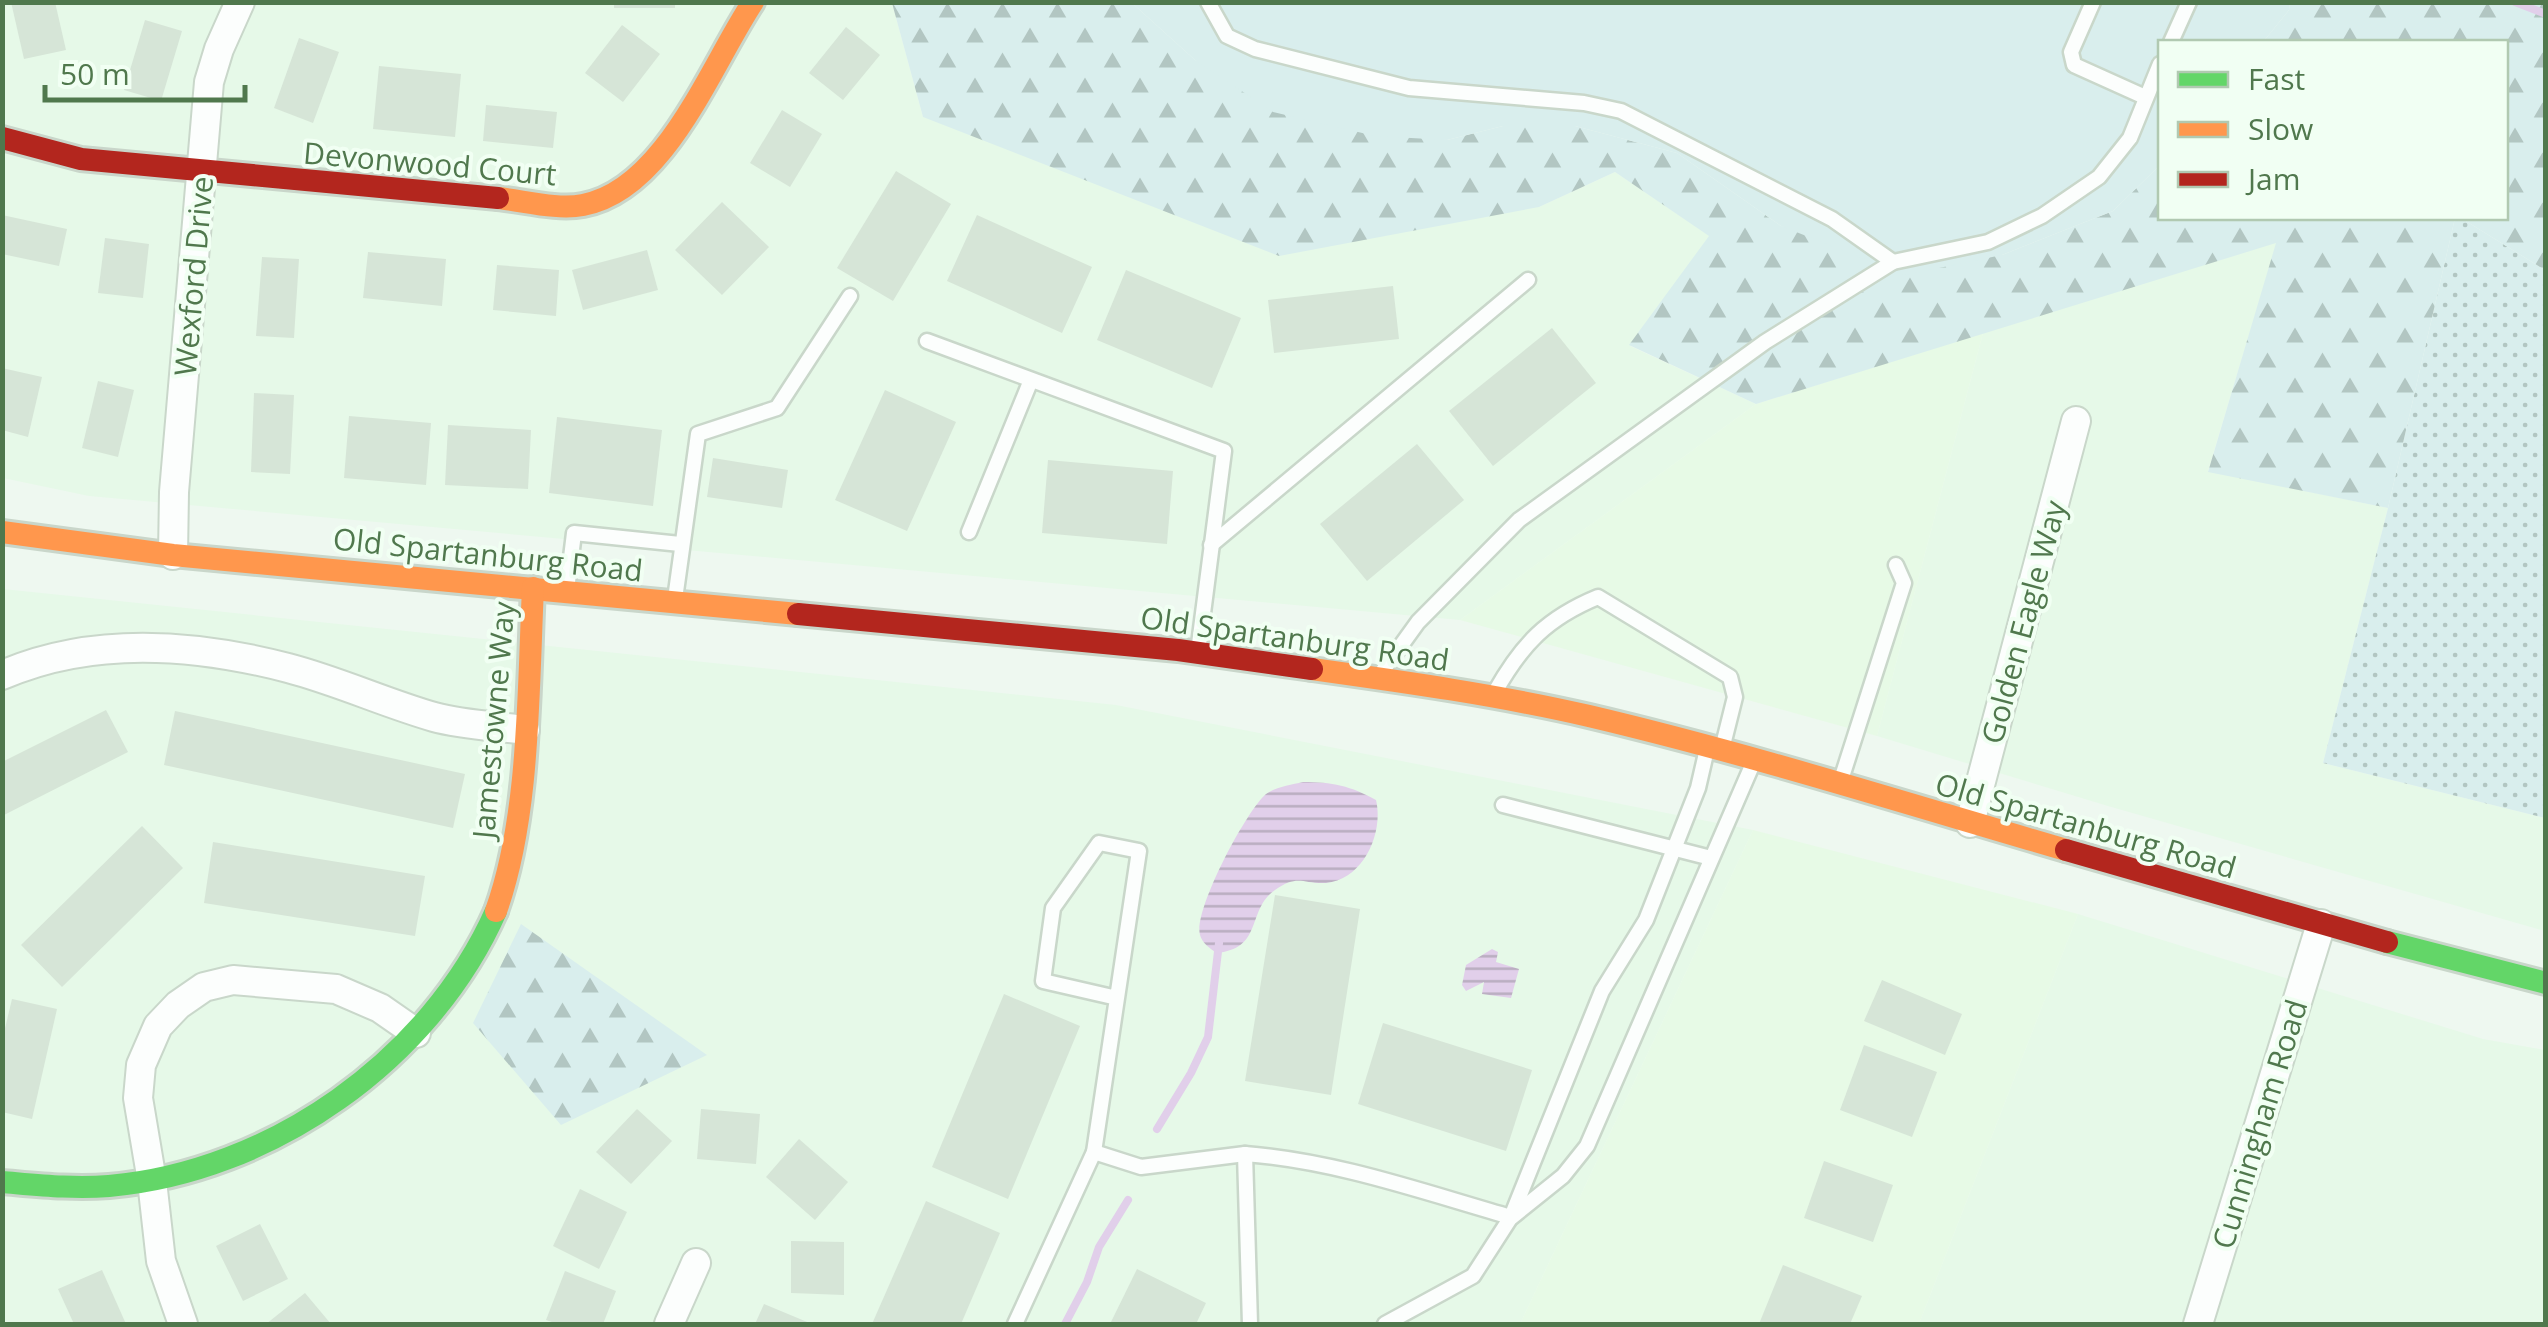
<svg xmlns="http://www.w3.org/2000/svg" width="2548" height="1327" font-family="'Open Sans',sans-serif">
  <defs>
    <pattern id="grass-dots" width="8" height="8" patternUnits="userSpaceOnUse" patternTransform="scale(2.5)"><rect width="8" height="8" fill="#d9eeed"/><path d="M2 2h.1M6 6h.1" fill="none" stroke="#b2c6c2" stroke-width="1.8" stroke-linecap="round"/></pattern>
    <pattern id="forest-firs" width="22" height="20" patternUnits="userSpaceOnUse" patternTransform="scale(2.5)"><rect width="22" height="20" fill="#d9eeed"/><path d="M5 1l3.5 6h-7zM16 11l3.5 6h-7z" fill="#b2c6c2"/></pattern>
    <pattern id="water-rules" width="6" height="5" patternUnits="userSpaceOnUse" patternTransform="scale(2.5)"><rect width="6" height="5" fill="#e1cfea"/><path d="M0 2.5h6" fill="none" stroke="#b9adc0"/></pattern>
  </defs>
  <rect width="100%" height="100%" fill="#eef8f0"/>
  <g fill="#e6f9e8">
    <path d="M 2,3 L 892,3 L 923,117 L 1539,207 L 1615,172 L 1710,236 L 1630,346 L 1756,404 L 1460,620 L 89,496 L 3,478 Z"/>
    <path d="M 2277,242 L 2208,471 L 2388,508 L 2323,763 L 2545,818 L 2545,931 L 2108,806 L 1877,736 L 1983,333 Z"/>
    <path d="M 3,589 L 1116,705 L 1753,830 L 1520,1324 L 3,1324 Z"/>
    <path d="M 2078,914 L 2483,1039 L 2545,1050 L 2545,1324 L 1919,1324 Z"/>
  </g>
  <g fill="#e7fae6">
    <path d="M 1983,333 L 1877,736 L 1460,620 L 1756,404 Z"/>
    <path d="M 1753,830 L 2078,914 L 1919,1324 L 1520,1324 Z"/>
  </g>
  <path fill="url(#grass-dots)" d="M 2455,218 L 2461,218 L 2545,270 L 2545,818 L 2323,763 L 2388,508 Z"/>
  <g fill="url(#forest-firs)">
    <path d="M 892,3 L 1132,3 L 1195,60 L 1447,140 L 1503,126 L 1575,126 L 1677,153 L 1781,226 L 2002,255 L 2113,211 L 2160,165 L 2160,218 L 2455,218 L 2388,508 L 2208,472 L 2276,243 L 1756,404 L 1629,345 L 1709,236 L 1615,172 L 1539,207 L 1279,256 L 923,117 Z"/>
    <path d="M 2290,3 L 2545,3 L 2545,270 L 2461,218 L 2506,218 L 2506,42 L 2263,42 L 2289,10 Z"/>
    <path d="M 521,924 L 707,1055 L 561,1125 L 473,1023 Z"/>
  </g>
  <path fill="#d9eeed" d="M 1132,3 L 2290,3 L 2289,10 L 2263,42 L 2160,42 L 2160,165 L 2113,211 L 2002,255 L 1905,275 L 1781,226 L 1677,153 L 1575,126 L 1503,126 L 1447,140 L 1375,136 L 1273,112 L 1195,60 Z"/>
  <g fill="url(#water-rules)">
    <path d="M 1303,782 C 1332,782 1351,786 1376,800 C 1384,833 1363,880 1326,883 C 1302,884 1298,874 1275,890 C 1246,910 1264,949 1216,953 C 1210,948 1202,943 1200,935 C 1193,911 1246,811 1266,794 C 1275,787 1291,785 1303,782 Z"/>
    <path d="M 1492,949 L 1498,952 L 1496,962 L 1519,969 L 1511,998 L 1482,994 L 1484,982 L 1466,991 L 1462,985 L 1466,965 Z"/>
  </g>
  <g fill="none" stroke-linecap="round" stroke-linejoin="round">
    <g stroke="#e1cfea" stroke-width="8">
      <path d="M 2515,2 L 2546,14"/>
      <path d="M 1157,1129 L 1191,1073 L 1208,1037 L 1219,943"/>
      <path d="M 1065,1324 L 1087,1282 L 1099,1247 L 1128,1200"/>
    </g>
  </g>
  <g fill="#d6e5d7">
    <path d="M 11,2 L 55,2 L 66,50 L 24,59 Z"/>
    <rect x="614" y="2" width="61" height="6"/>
    <path d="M 145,20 L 182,31 L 161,101 L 124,90 Z"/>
    <path d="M 622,25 L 660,54 L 623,102 L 585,73 Z"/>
    <path d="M 846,27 L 880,55 L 843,100 L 809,73 Z"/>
    <path d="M 299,38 L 339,52 L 313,123 L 274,108 Z"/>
    <path d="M 379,66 L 461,74 L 455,137 L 373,129 Z"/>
    <path d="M 486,105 L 557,112 L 553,148 L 483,141 Z"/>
    <path d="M 782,110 L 822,134 L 790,187 L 750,163 Z"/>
    <path d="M 896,171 L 951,204 L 893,301 L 837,268 Z"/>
    <path d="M 722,202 L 769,247 L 722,295 L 675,250 Z"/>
    <path d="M 2,215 L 67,229 L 59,266 L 2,254 Z"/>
    <path d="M 977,215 L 1092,267 L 1062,333 L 947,281 Z"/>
    <path d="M 105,238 L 149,244 L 143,298 L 98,293 Z"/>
    <path d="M 647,250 L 658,290 L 583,310 L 572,270 Z"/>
    <path d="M 368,252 L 446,259 L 442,306 L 363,298 Z"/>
    <path d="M 262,257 L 299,259 L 294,338 L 256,336 Z"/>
    <path d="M 497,265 L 559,270 L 556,316 L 493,310 Z"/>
    <path d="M 1126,270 L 1241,318 L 1212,388 L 1097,340 Z"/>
    <path d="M 1393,286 L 1399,339 L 1274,353 L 1268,300 Z"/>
    <path d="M 1552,328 L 1596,383 L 1493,466 L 1449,411 Z"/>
    <path d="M 2,368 L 42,377 L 28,437 L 2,430 Z"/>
    <path d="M 98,381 L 134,390 L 118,457 L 82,448 Z"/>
    <path d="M 885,390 L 956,422 L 907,531 L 835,500 Z"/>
    <path d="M 254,393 L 294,395 L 290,474 L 251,472 Z"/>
    <path d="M 349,416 L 431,423 L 426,485 L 344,478 Z"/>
    <path d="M 557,417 L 662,430 L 653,506 L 549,493 Z"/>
    <path d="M 448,425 L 531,430 L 528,489 L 445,485 Z"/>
    <path d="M 1417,444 L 1464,500 L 1367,581 L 1320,524 Z"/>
    <path d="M 713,458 L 788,470 L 782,508 L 707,497 Z"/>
    <path d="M 1048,460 L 1173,471 L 1167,544 L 1042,533 Z"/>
    <path d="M 106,710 L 128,752 L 2,816 L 2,762 Z"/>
    <path d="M 175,711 L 465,774 L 453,828 L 164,765 Z"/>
    <path d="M 142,826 L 183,868 L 62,987 L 21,945 Z"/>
    <path d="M 213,842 L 425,876 L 415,936 L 204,903 Z"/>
    <path d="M 1275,895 L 1360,909 L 1331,1095 L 1245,1081 Z"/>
    <path d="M 1882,980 L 1962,1014 L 1945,1055 L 1864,1021 Z"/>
    <path d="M 1004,994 L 1080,1026 L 1008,1199 L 932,1167 Z"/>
    <path d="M 12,999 L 57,1009 L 32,1119 L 2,1112 L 2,1041 Z"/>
    <path d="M 1383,1023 L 1532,1070 L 1506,1151 L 1358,1104 Z"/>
    <path d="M 1864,1045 L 1937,1072 L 1912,1137 L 1840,1110 Z"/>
    <path d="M 637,1109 L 672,1141 L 631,1184 L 596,1152 Z"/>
    <path d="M 701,1109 L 760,1114 L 756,1164 L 697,1159 Z"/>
    <path d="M 799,1139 L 848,1182 L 815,1220 L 766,1177 Z"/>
    <path d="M 1824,1161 L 1893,1185 L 1873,1242 L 1804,1218 Z"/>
    <path d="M 580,1189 L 627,1212 L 599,1269 L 553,1246 Z"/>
    <path d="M 926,1201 L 1000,1233 L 961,1324 L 872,1324 Z"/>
    <path d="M 260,1224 L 288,1279 L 243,1301 L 216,1246 Z"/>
    <path d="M 791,1241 L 844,1242 L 844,1295 L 791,1293 Z"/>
    <path d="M 1783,1265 L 1862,1296 L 1850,1324 L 1759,1324 Z"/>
    <path d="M 1137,1269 L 1206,1303 L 1196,1324 L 1110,1324 Z"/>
    <path d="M 102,1270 L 126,1324 L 74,1324 L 58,1289 Z"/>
    <path d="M 565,1271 L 616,1291 L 603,1324 L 558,1324 L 546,1320 Z"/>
    <path d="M 305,1293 L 331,1324 L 266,1324 Z"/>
    <path d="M 764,1304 L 812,1324 L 755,1324 Z"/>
  </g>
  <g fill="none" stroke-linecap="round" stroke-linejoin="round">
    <defs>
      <g id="lane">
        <path d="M 1208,2 L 1227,36 L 1255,49 L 1409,88 L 1584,103 L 1621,111 L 1832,219 L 1893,262"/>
        <path d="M 2093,2 L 2071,52 L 2074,65 L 2145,97"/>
        <path d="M 2171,42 L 2189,2"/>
        <path d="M 927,341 L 1224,451 L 1198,652"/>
        <path d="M 969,532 L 1031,380"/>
        <path d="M 1211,545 L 1528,280"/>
        <path d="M 567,590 L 574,533 L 680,544"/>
        <path d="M 675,599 L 698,434 L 777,408 L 850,296"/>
        <path d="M 1379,676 L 1418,622 L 1519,520 L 1765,342 L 1893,262 L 1988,242 L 2042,216 L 2099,177 L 2130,138 L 2160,64"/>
        <path d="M 1495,692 C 1522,644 1547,618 1598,597 L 1730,677 L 1735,697 L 1722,749"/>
        <path d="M 1840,783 L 1904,583 L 1896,565"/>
        <path d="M 1503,805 L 1711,858"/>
        <path d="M 1094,1152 L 1139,851 L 1099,843 L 1053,908 L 1043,981 L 1117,998"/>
        <path d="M 1512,1217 L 1563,1176 L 1587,1146 L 1754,761"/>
        <path d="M 1015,1324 L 1094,1152 L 1141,1167 L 1245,1154"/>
        <path d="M 1250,1324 L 1245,1154 C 1337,1161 1423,1192 1511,1217"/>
        <path d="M 1385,1324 L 1473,1276 L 1511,1217 L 1602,991 L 1646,920 L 1698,788 L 1707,749"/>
      </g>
      <g id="street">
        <path d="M 173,555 L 174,492 L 209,82 L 219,49 L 240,2"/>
        <path d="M 2,675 C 92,636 196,644 288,668 C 338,681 385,703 434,717 C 463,725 495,726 525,730"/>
        <path d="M 1970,823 L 2076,421"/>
        <path d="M 183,1324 L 161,1261 L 152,1181 L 138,1098 L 141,1065 L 158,1026 L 178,1005 L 204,987 L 233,980 L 336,989 L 380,1008 L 416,1033"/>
        <path d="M 669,1324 L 696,1263"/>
        <path d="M 2198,1324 L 2321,924"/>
      </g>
      <g id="fast">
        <path d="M 2387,942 L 2546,983"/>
        <path d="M 2,1182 C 38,1185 73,1189 109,1186 C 271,1172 430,1060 496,911"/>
      </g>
      <g id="slow">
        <path d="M 498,198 C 525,201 558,210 583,205 C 665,190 711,65 753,2"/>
        <path d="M 2,532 L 173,555 L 798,614"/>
        <path d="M 1312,669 C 1405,682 1498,695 1589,716 C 1750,754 1908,804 2066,850"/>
        <path d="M 496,911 C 530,816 528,690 533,588"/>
      </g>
      <g id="jam">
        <path d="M 2,138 L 81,159 L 498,198"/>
        <path d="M 798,614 L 1178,650 L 1312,669"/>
        <path d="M 2066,850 L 2387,942"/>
      </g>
    </defs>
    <use href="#lane" stroke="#c9d7ca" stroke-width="19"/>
    <use href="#street" stroke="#c9d7ca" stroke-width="32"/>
    <use href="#fast" stroke="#c9d6ca" stroke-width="28"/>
    <use href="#slow" stroke="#c9d6ca" stroke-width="28"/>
    <use href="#jam" stroke="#c9d6ca" stroke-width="28"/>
    <use href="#lane" stroke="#fcfefd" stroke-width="14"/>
    <use href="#street" stroke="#fcfefd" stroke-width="28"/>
    <use href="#fast" stroke="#63d668" stroke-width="22"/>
    <use href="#slow" stroke="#ff974d" stroke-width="22"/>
    <use href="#jam" stroke="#b3261e" stroke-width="22"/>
  </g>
  <g text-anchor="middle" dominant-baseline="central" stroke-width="8" stroke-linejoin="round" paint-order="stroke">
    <g font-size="30" fill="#50784d" stroke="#f1fff3">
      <text transform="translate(430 163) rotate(5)">Devonwood Court</text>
      <text transform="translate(193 276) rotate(-85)">Wexford Drive</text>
      <text transform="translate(488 554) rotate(6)">Old Spartanburg Road</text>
      <text transform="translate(2023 622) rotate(-75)">Golden Eagle Way</text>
      <text transform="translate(1295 638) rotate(8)">Old Spartanburg Road</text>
      <text transform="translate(493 720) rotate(-85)">Jamestowne Way</text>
      <text transform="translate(2086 825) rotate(16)">Old Spartanburg Road</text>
      <text transform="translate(2259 1124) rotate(-73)">Cunningham Road</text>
    </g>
  </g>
  <rect width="2548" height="1327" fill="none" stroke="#50784d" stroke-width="10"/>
  <rect x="2158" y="40" width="350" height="180" fill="#f1fff3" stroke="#b1c9b1" stroke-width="2.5"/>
  <rect x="2178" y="72" width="50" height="15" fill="#63d668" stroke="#b1c9b1" stroke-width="2.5"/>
  <text x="2248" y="90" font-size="30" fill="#50784d">Fast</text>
  <rect x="2178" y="122" width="50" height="15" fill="#ff974d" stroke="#b1c9b1" stroke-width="2.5"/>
  <text x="2248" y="140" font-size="30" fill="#50784d">Slow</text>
  <rect x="2178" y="172" width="50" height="15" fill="#b3261e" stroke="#b1c9b1" stroke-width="2.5"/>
  <text x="2248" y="190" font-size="30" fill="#50784d">Jam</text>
  <path d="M45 85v15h200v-15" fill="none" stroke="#50784d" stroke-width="5"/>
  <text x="60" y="85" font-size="30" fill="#50784d" stroke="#f1fff3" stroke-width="8" paint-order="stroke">50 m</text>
</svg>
